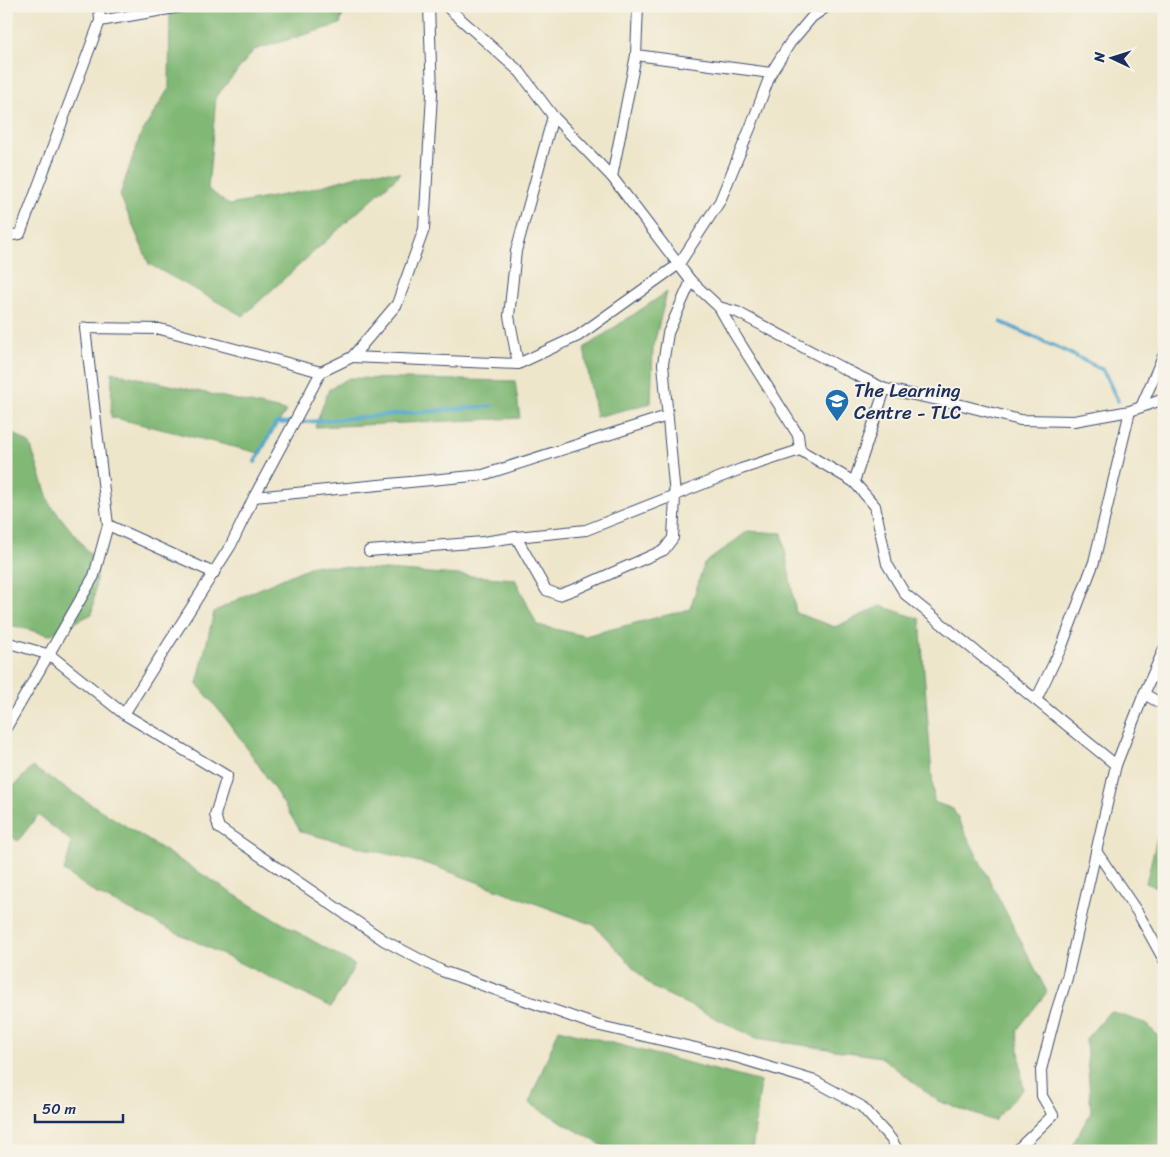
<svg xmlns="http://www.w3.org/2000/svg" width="1170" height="1157" font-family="Sriracha,sans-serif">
  <rect width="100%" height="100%" fill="#f7f3e8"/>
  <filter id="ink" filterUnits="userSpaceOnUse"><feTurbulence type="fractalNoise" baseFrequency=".02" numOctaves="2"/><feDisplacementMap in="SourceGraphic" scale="10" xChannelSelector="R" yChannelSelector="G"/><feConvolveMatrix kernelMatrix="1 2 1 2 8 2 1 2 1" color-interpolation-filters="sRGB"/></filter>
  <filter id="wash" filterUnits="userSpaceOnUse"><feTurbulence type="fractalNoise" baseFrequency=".0096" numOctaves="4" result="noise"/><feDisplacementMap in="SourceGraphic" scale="20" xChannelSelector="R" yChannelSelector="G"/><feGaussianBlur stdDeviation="1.12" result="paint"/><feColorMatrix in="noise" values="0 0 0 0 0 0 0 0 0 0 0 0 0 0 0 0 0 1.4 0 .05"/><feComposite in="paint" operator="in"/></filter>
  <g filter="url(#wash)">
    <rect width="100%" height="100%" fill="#eee6ca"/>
    <g fill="#80b874" stroke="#4e7469">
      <path d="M 170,6 L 345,6 L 340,24 L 254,50 L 216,97 L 208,189 L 229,205 L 300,192 L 375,171 L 401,173 L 243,316 L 149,264 L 120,195 L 140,136 L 169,88 Z"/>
      <path d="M 667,292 L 653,348 L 651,403 L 596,417 L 584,348 Z"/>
      <path d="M 112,372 L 286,411 L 259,453 L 111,417 Z"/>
      <path d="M 349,378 L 515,381 L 520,418 L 315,427 L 329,389 Z"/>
      <path d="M 6,428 L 30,444 L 50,504 L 98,564 L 92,614 L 49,635 L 6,624 Z"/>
      <path d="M 748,531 L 782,533 L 796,613 L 835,627 L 881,606 L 920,619 L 934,802 L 953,809 L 1047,992 L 1017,1030 L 1023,1089 L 994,1121 L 938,1101 L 881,1057 L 756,1038 L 652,987 L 594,925 L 431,865 L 301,832 C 269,780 237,729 197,684 L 214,612 L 250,593 L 314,565 L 515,579 L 537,625 L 585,636 L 690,609 L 704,564 Z"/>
      <path d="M 32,767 L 254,907 L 355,965 L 331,1007 L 97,894 L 64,871 L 72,842 L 38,815 L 18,841 L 6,833 L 6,786 L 11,789 Z"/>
      <path d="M 1157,838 L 1164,840 L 1164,890 L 1146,883 Z"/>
      <path d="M 1110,1011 L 1147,1024 L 1164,1043 L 1164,1151 L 1069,1151 L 1091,1112 L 1086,1039 Z"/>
      <path d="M 559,1029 L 761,1082 L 752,1151 L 612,1151 L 529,1103 Z"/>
    </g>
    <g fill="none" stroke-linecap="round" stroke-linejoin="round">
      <g stroke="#4da5ca" stroke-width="4">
        <path d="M 1001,322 L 1067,352 L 1103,370 L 1118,401"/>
        <path d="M 255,462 L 276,423 L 306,422 L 492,406"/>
      </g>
    </g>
  </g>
  <g filter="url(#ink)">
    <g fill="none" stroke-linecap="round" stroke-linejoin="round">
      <defs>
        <g id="minor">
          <path d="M 446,6 L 520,72 L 553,116 L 612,177 L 691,281 L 719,307 L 737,312 L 846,370 L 885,389 L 954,403 L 1020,420 L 1074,421 L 1130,411 L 1164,399"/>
          <path d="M 100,21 L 186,6"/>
          <path d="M 636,55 L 771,73"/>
          <path d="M 612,177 L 636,55 L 638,6"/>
          <path d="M 6,236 L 20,234 L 100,21 L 99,6"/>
          <path d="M 719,307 L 735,335 L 798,435 L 800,450"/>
          <path d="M 352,357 L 518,364 L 578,336 L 679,264 L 720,201 L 751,126 L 771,73 L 790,43 L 812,17 L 828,6"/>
          <path d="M 518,364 L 509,316 L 516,251 L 553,116"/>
          <path d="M 1141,407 L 1164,354"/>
          <path d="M 854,482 L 885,389"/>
          <path d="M 254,497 L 483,475 L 667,416"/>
          <path d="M 516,537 L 546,590 L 559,595 L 578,588 L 664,550 L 673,538 L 675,496 L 663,364 L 668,333 L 691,281"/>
          <path d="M 369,551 L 483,542 L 516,537 L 586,530 L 741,469 L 800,450 L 854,482 L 875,506 L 887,564 L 905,594 L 1116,765"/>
          <path d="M 214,573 L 108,525 L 85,328 L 160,329 L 321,372"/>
          <path d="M 6,642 L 50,655 L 124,714 L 227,776 L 215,815 L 219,828 L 385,941 L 442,971 L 596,1025 L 739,1058 L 815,1081 L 861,1106 L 891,1139 L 898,1151"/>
          <path d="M 1144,694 L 1164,705"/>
          <path d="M 1036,700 L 1062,646 L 1094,562 L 1130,411"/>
          <path d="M 124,714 L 231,545 L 254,497 L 321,372 L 352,357 L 397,304 L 424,229 L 432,94 L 429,6"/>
          <path d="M 6,728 L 94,576 L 108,525"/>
          <path d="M 1096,851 L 1138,913 L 1164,960"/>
          <path d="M 1017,1150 L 1053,1115 L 1042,1096 L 1041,1070 L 1056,1012 L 1067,978 L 1116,765 L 1144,694 L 1164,649"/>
        </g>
      </defs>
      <use href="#minor" stroke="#3b4a6e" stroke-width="12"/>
      <use href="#minor" stroke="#fff" stroke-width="10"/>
    </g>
  </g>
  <defs>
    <symbol id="school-pin" viewBox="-11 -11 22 30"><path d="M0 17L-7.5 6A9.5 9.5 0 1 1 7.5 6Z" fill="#1f6fb2" stroke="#f7f3e8"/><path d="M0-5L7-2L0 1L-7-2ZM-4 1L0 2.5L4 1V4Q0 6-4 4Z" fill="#fff"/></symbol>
  </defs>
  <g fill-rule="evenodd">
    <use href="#school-pin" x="823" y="387" width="28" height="38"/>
  </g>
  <g text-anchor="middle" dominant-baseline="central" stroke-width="4" stroke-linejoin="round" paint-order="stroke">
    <g font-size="19" fill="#1b2f5e" stroke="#f7f3e8" text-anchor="start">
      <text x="854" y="390">The Learning<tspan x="854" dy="22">Centre - TLC</tspan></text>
    </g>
  </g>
  <rect width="1170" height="1157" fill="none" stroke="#f7f3e8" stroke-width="25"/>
  <g transform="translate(1112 58) rotate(274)" stroke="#f7f3e8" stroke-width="4" paint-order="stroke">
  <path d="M0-4L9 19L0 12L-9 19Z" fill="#1b2f5e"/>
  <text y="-8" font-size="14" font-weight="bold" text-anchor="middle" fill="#1b2f5e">N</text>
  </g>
  <path d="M35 1114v8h88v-8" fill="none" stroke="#1b2f5e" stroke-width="2.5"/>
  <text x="42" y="1114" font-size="15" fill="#1b2f5e" stroke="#f7f3e8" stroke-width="4" paint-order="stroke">50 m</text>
</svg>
